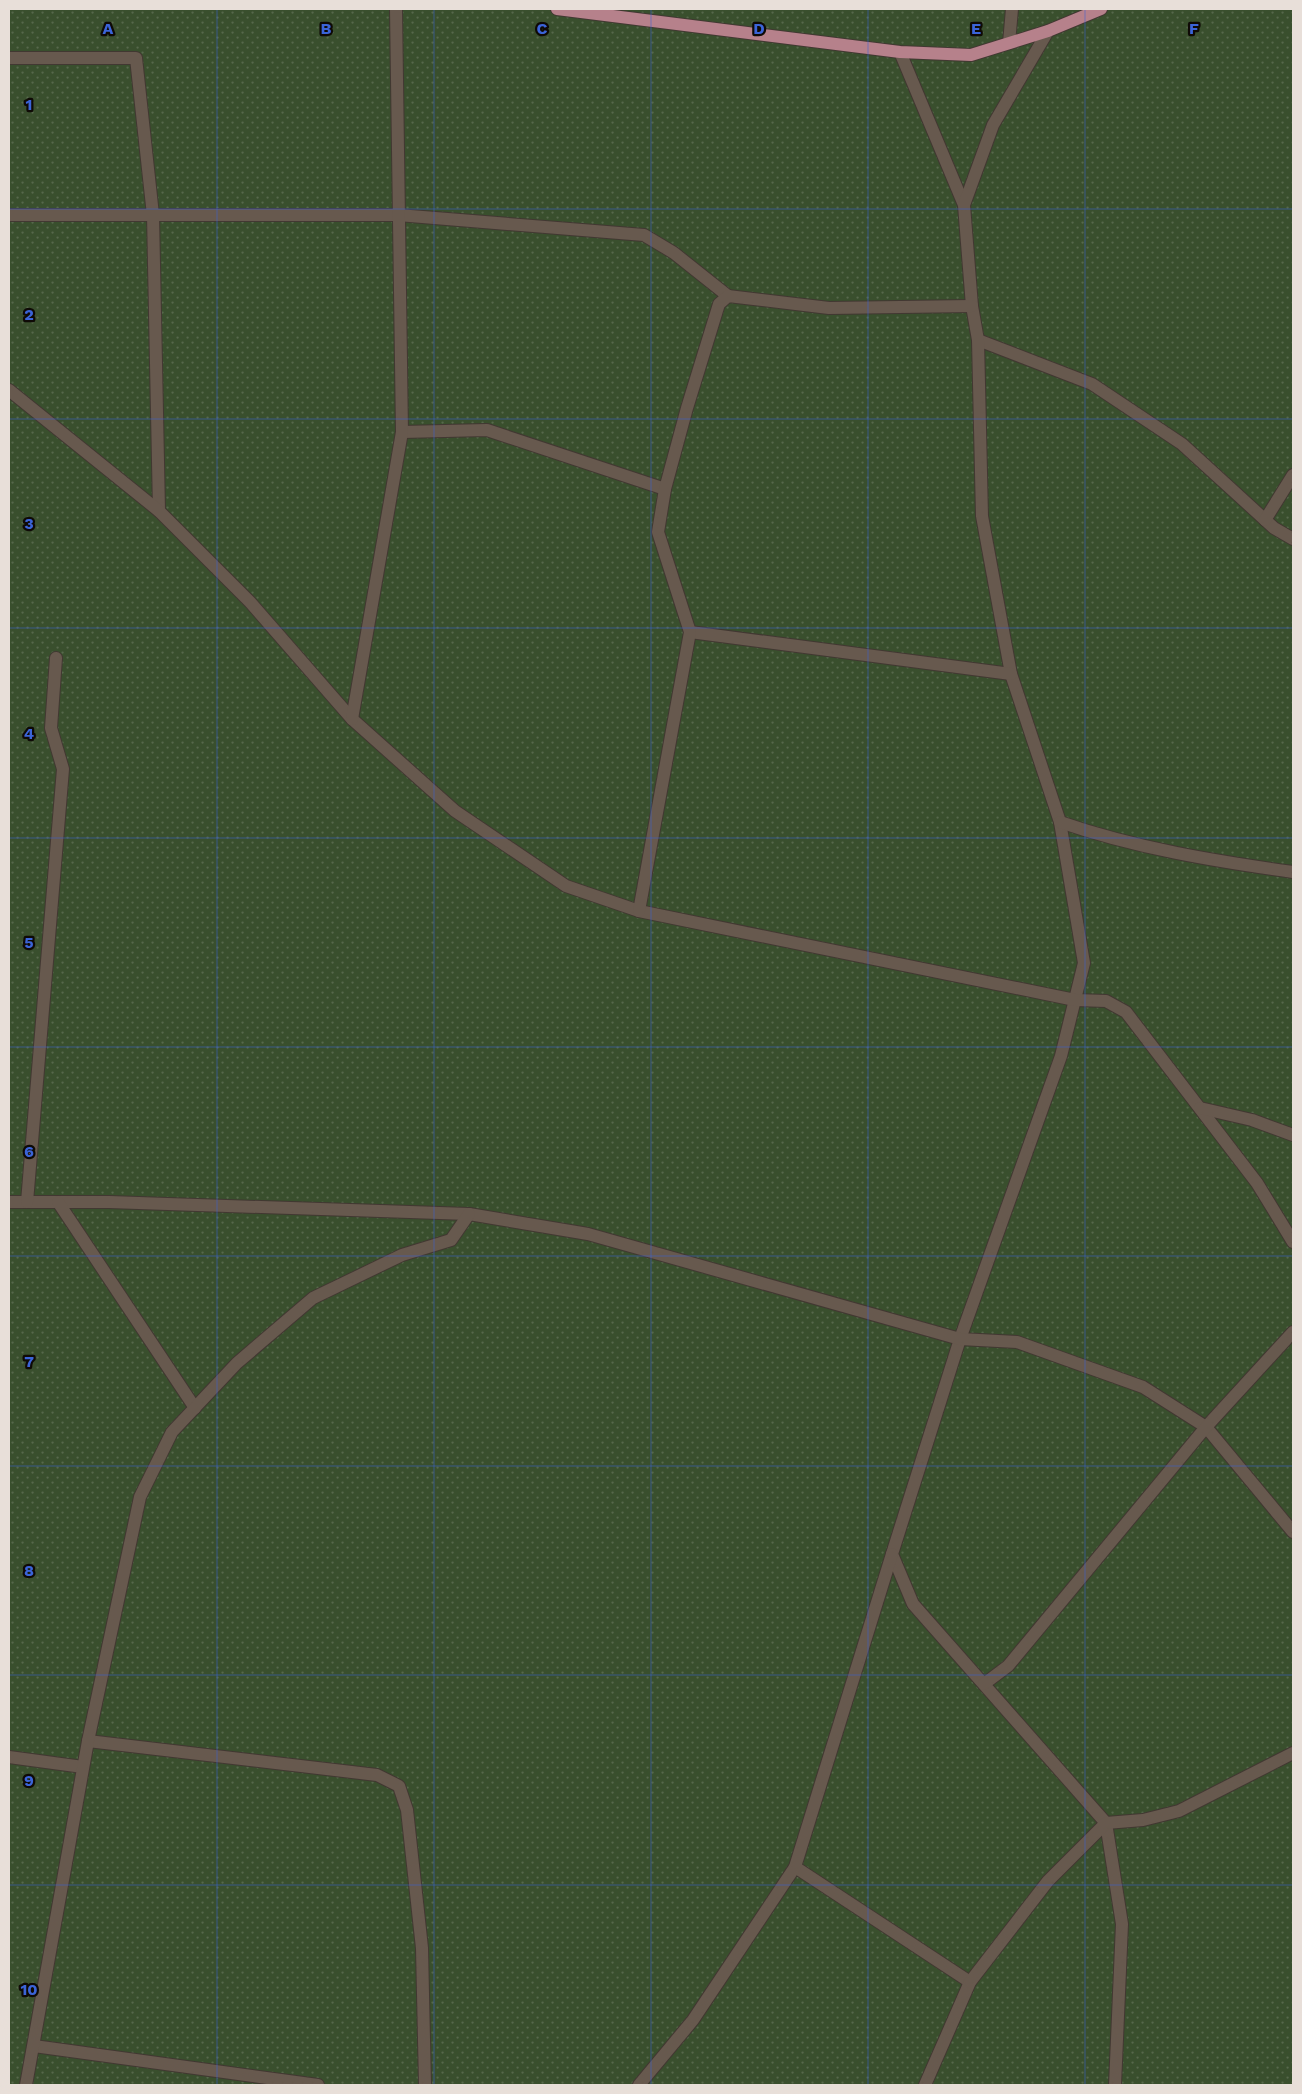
<svg xmlns="http://www.w3.org/2000/svg" width="1302" height="2094" font-family="'Work Sans',sans-serif">
  <defs>
    <pattern id="grass-dots" width="8" height="8" patternUnits="userSpaceOnUse" patternTransform="scale(1.25)"><rect width="8" height="8" fill="#394f2d"/><path d="M2 2h.1M6 6h.1" fill="none" stroke="#56684b" stroke-width="1.8" stroke-linecap="round"/></pattern>
  </defs>
  <rect width="100%" height="100%" fill="#2b1f15"/>
  <rect fill="url(#grass-dots)" x="9" y="9" width="1284" height="2076"/>
  <g fill="none" stroke-linecap="round" stroke-linejoin="round">
    <defs>
      <path id="pedestrian" d="M 978,340 L 1092,384 L 1182,444 L 1274,528 L 1293,539"/>
      <g id="minor">
        <path d="M 1009,43 L 1012,9"/>
        <path d="M 900,52 L 964,205 L 972,306 L 978,340 L 982,516 L 1011,674 L 1060,822 L 1084,963 L 1061,1056 L 960,1339 L 892,1554 L 913,1604 L 1106,1823 L 1122,1924 L 1115,2085"/>
        <path d="M 9,58 L 136,58 L 153,215 L 159,511"/>
        <path d="M 964,205 L 993,125 L 1048,31"/>
        <path d="M 9,215 L 398,215 L 644,235 L 674,253 L 728,296"/>
        <path d="M 9,390 L 159,511 L 250,602 L 352,719 L 455,811 L 566,886 L 639,911 L 1075,1000 L 1106,1001 L 1126,1012 L 1257,1183 L 1293,1242"/>
        <path d="M 402,432 L 487,430 L 665,489"/>
        <path d="M 1265,520 L 1293,475"/>
        <path d="M 690,632 L 1011,674"/>
        <path d="M 352,719 L 402,432 L 396,9"/>
        <path d="M 1060,822 C 1135,848 1214,861 1293,872"/>
        <path d="M 639,911 L 690,632 L 658,532 L 665,489 L 687,408 L 719,304 L 728,296 L 829,308 L 972,306"/>
        <path d="M 1200,1108 L 1252,1120 L 1293,1135"/>
        <path d="M 9,1202 L 109,1202 L 469,1214 L 588,1234 L 960,1339 L 1017,1342 L 1143,1387 L 1206,1427 L 1293,1532"/>
        <path d="M 27,1202 L 63,769 L 51,728 L 56,658"/>
        <path d="M 58,1202 L 195,1408"/>
        <path d="M 984,1684 L 1008,1666 L 1206,1427 L 1293,1332"/>
        <path d="M 88,1741 L 377,1775 L 399,1786 L 407,1810 L 422,1948 L 425,2085"/>
        <path d="M 9,1757 L 83,1767"/>
        <path d="M 795,1867 L 970,1982"/>
        <path d="M 34,2046 L 318,2085"/>
        <path d="M 26,2085 L 88,1741 L 140,1497 L 172,1432 L 237,1363 L 313,1298 L 402,1255 L 451,1240 L 469,1214"/>
        <path d="M 639,2085 L 693,2020 L 795,1867 L 892,1554"/>
        <path d="M 925,2085 L 970,1982 L 1048,1881 L 1106,1823 L 1143,1820 L 1179,1811 L 1293,1753"/>
      </g>
      <path id="primary" d="M 557,9 L 900,52 L 971,55 L 1048,31 L 1101,9"/>
    </defs>
    <use href="#pedestrian" stroke="#423832" stroke-width="14"/>
    <use href="#minor" stroke="#423832" stroke-width="14"/>
    <use href="#primary" stroke="#423832" stroke-width="14"/>
    <use href="#pedestrian" stroke="#67594e" stroke-width="12"/>
    <use href="#minor" stroke="#67594e" stroke-width="12"/>
    <use href="#primary" stroke="#b6818b" stroke-width="12"/>
  </g>
  <path fill="none" stroke="#3b64d8" stroke-width="1" stroke-opacity="0.55" d="M 217,9 L 217,2085M 434,9 L 434,2085M 651,9 L 651,2085M 868,9 L 868,2085M 1085,9 L 1085,2085M 9,209 L 1293,209M 9,419 L 1293,419M 9,628 L 1293,628M 9,838 L 1293,838M 9,1047 L 1293,1047M 9,1256 L 1293,1256M 9,1466 L 1293,1466M 9,1675 L 1293,1675M 9,1885 L 1293,1885"/>
  <g font-size="16" text-anchor="middle" font-weight="bold" fill="#3b64d8" stroke="#0f0a06" stroke-width="4.5" stroke-linejoin="round" paint-order="stroke">
    <text x="108" y="34">A</text>
    <text x="326" y="34">B</text>
    <text x="542" y="34">C</text>
    <text x="759" y="34">D</text>
    <text x="976" y="34">E</text>
    <text x="1194" y="34">F</text>
    <text x="29" y="110">1</text>
    <text x="29" y="320">2</text>
    <text x="29" y="529">3</text>
    <text x="29" y="739">4</text>
    <text x="29" y="948">5</text>
    <text x="29" y="1157">6</text>
    <text x="29" y="1367">7</text>
    <text x="29" y="1576">8</text>
    <text x="29" y="1786">9</text>
    <text x="29" y="1995">10</text>
  </g>
  <rect width="1302" height="2094" fill="none" stroke="#e8dfd9" stroke-width="20"/>
</svg>
